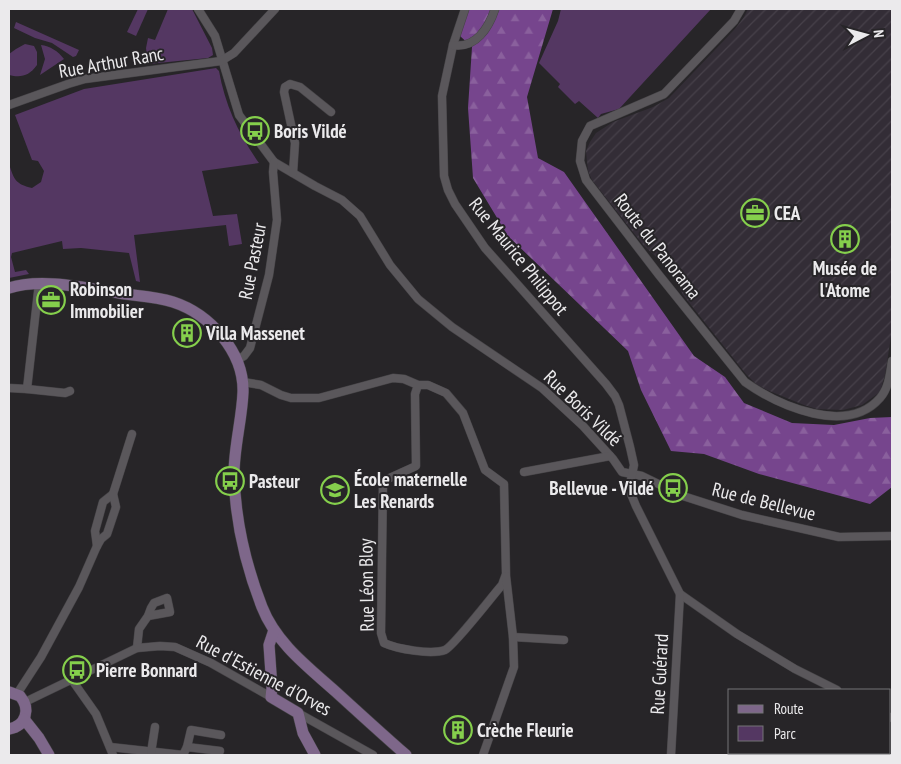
<svg xmlns="http://www.w3.org/2000/svg" width="901" height="764" font-family="'PT Sans Narrow',sans-serif">
  <defs>
    <pattern id="industrial-furrows" width="10" height="10" patternUnits="userSpaceOnUse" patternTransform="scale(1.25)"><rect width="10" height="10" fill="#332d36"/><path d="M-1 1l2-2M0 10L10 0M9 11l2-2" fill="none" stroke="#47414a"/></pattern>
    <pattern id="forest-firs" width="22" height="20" patternUnits="userSpaceOnUse" patternTransform="scale(1.25)"><rect width="22" height="20" fill="#76458d"/><path d="M5 1l3.5 6h-7zM16 11l3.5 6h-7z" fill="#8a609d"/></pattern>
  </defs>
  <rect width="100%" height="100%" fill="#272528"/>
  <path fill="url(#industrial-furrows)" d="M 748,9 L 892,9 L 892,330 L 885,375 L 880,392 L 862,405 L 843,410 L 817,409 L 804,405 L 767,390 L 756,384 L 746,374 L 683,295 L 671,270 L 644,246 L 592,180 L 588,171 L 586,151 L 590,142 L 596,133 L 613,122 L 653,107 L 669,98 L 735,29 L 744,17 Z"/>
  <g fill="#543762">
    <path d="M 138,9 L 148,9 L 136,36 L 127,32 Z"/>
    <path d="M 168,9 L 192,9 L 212,48 L 213,55 L 208,58 L 148,64 L 146,48 L 148,38 L 155,40 Z"/>
    <path d="M 561,9 L 711,9 L 619,109 L 601,114 L 598,118 L 579,101 L 575,104 L 558,87 L 560,84 L 539,63 L 558,21 Z"/>
    <path d="M 16,22 L 79,50 L 76,56 L 73,57 L 52,43 L 35,38 L 14,28 Z"/>
    <path d="M 25,44 L 34,46 L 37,52 L 37,65 C 29,76 21,78 9,75 L 9,54 L 16,49 Z"/>
    <path d="M 41,45 C 50,46 58,51 64,59 L 40,75 L 45,59 Z"/>
    <path d="M 216,68 L 219,71 C 225,105 239,135 259,163 L 202,171 L 213,216 L 237,214 L 242,244 L 229,246 L 226,225 L 134,235 L 140,282 L 136,281 L 129,253 L 81,248 L 63,249 L 62,241 L 12,253 L 11,257 L 15,272 L 26,270 L 29,274 L 9,278 L 9,164 C 14,179 15,184 32,188 L 41,182 L 44,171 L 38,161 L 32,160 L 15,115 L 84,89 Z"/>
  </g>
  <path fill="url(#forest-firs)" d="M 465,9 L 553,9 L 527,97 L 538,158 L 564,172 L 694,356 L 725,377 L 744,403 L 792,423 L 834,425 L 870,418 L 892,417 L 892,487 L 870,504 L 759,474 L 704,454 L 671,451 L 641,390 L 628,351 L 508,236 L 473,178 L 468,108 L 472,47 L 460,36 Z"/>
  <g fill="none" stroke-linecap="round" stroke-linejoin="round">
    <defs>
      <g id="street">
        <path d="M 198,9 L 215,36 L 239,115 L 274,162 L 315,186 L 342,200 L 360,216 L 390,265 L 418,299 L 452,327 L 542,388 L 583,426 L 613,459 L 622,472 L 642,476 L 683,496 L 742,515 L 839,537 L 892,536"/>
        <path d="M 465,9 L 453,45 L 442,96 L 444,176 L 448,190 L 455,204 L 485,248 L 606,384 L 615,396 L 619,405 L 630,447 L 634,465 L 629,489 L 636,506 L 680,594 L 737,634 L 795,669 L 837,690"/>
        <path d="M 741,9 L 734,21 L 664,94 L 590,126 L 582,141 L 580,161 L 586,180 L 659,275 L 745,382 C 779,406 847,436 880,398 C 889,388 890,373 892,361"/>
        <path d="M 453,45 C 476,49 489,27 495,9"/>
        <path d="M 9,105 L 68,84 L 85,79 L 221,61 L 234,53 L 275,9"/>
        <path d="M 293,173 L 295,143 L 284,92 L 285,87 L 290,84 L 300,87 L 331,112"/>
        <path d="M 237,360 L 244,356 L 250,348 L 269,275 L 277,220 L 273,172 L 274,162"/>
        <path d="M 243,382 L 261,385 L 281,395 L 291,398 L 319,398 L 393,378 L 404,379 L 418,385 L 428,385 L 446,393 L 463,413 L 485,470 L 504,484 L 506,574 L 502,585 C 493,595 454,646 445,650 C 431,655 397,649 384,643 L 381,633 L 383,481 L 416,466 L 415,394 L 418,385"/>
        <path d="M 9,388 L 27,389 L 39,283"/>
        <path d="M 27,389 L 65,393 L 70,391"/>
        <path d="M 524,472 L 610,456"/>
        <path d="M 97,546 L 95,531 L 103,502 L 113,494 L 132,434"/>
        <path d="M 513,637 L 564,640"/>
        <path d="M 137,648 L 139,629 L 148,616 L 151,608 L 154,603 L 167,598 L 170,612 L 148,616"/>
        <path d="M 72,680 L 96,714 L 113,755"/>
        <path d="M 17,694 L 41,657 L 79,587 L 97,546 L 101,539 L 107,534 L 116,507 L 113,494"/>
        <path d="M 25,702 L 137,648 L 160,646 L 175,647 L 211,663 L 271,697"/>
        <path d="M 298,713 L 373,755"/>
        <path d="M 890,717 L 892,718"/>
        <path d="M 110,747 L 183,755 L 187,747 L 220,751"/>
        <path d="M 187,747 L 191,730 L 221,735"/>
        <path d="M 151,753 L 155,727"/>
        <path d="M 807,753 L 807,755"/>
        <path d="M 483,755 L 514,667 L 513,637 L 506,576"/>
        <path d="M 671,755 L 680,594"/>
      </g>
      <g id="secondary">
        <path d="M 9,288 C 43,277 90,289 125,294 C 141,296 158,297 173,302 C 210,314 244,352 243,392 C 242,419 234,447 234,474 C 235,518 246,566 262,607 C 276,643 308,667 336,692 C 359,713 382,734 406,755"/>
        <path d="M 274,630 L 269,645 L 272,688 L 271,697 L 298,713 L 303,733 L 315,755"/>
        <path d="M 9,692 L 20,696 C 31,709 26,726 9,729"/>
        <path d="M 24,719 L 39,738 L 49,755"/>
      </g>
    </defs>
    <use href="#street" stroke="#454346" stroke-width="9"/>
    <use href="#secondary" stroke="#454346" stroke-width="12"/>
    <use href="#street" stroke="#5a575b" stroke-width="8"/>
    <use href="#secondary" stroke="#7e678a" stroke-width="11"/>
  </g>
  <defs>
    <symbol id="bus-ring" viewBox="-11 -11 22 22"><circle r="9.5" fill="#272528" stroke="#85cf4c" stroke-width="1.5"/><path d="M-5-6H5V4H4V6H2V4H-2V6H-4V4H-5ZM-3.5-4V0h7V-4ZM-3.5 1.2v1.5H-2V1.2ZM2 1.2v1.5H3.5V1.2Z" fill="#85cf4c"/></symbol>
    <symbol id="office-ring" viewBox="-11 -11 22 22"><circle r="9.5" fill="#272528" stroke="#85cf4c" stroke-width="1.5"/><path d="M-6-3h4V-5.5h4V-3h4V5H-6ZM-1-4.5V-3h2v-1.5ZM-6 0V1H6V0Z" fill="#85cf4c"/></symbol>
    <symbol id="building-ring" viewBox="-11 -11 22 22"><circle r="9.5" fill="#272528" stroke="#85cf4c" stroke-width="1.5"/><path d="M-4-6H4V6H1V3H-1V6H-4ZM-2.5-4.3h1.7v1.8h-1.7ZM.8-4.3h1.7v1.8H.8ZM-2.5-1h1.7V.8h-1.7ZM.8-1h1.7V.8H.8Z" fill="#85cf4c"/></symbol>
    <symbol id="school-ring" viewBox="-11 -11 22 22"><circle r="9.5" fill="#272528" stroke="#85cf4c" stroke-width="1.5"/><path d="M0-5L7-2L0 1L-7-2ZM-4 1L0 2.5L4 1V4Q0 6-4 4Z" fill="#85cf4c"/></symbol>
  </defs>
  <g fill-rule="evenodd">
    <use href="#bus-ring" x="239" y="115" width="32" height="32"/>
    <use href="#office-ring" x="739" y="197" width="32" height="32"/>
    <use href="#building-ring" x="829" y="223" width="32" height="32"/>
    <use href="#office-ring" x="35" y="284" width="32" height="32"/>
    <use href="#building-ring" x="171" y="317" width="32" height="32"/>
    <use href="#bus-ring" x="214" y="465" width="32" height="32"/>
    <use href="#bus-ring" x="657" y="472" width="32" height="32"/>
    <use href="#school-ring" x="319" y="474" width="32" height="32"/>
    <use href="#bus-ring" x="61" y="654" width="32" height="32"/>
    <use href="#building-ring" x="442" y="714" width="32" height="32"/>
  </g>
  <g text-anchor="middle" dominant-baseline="central" stroke-width="4" stroke-linejoin="round" paint-order="stroke">
    <g font-size="19" fill="#ebeaec" stroke="#272528">
      <text transform="translate(111 62) rotate(-10)">Rue Arthur Ranc</text>
      <text transform="translate(658 246) rotate(52)">Route du Panorama</text>
      <text transform="translate(519 256) rotate(51)">Rue Maurice Philippot</text>
      <text transform="translate(252 261) rotate(-79)">Rue Pasteur</text>
      <text transform="translate(583 408) rotate(44)">Rue Boris Vildé</text>
      <text transform="translate(764 501) rotate(14)">Rue de Bellevue</text>
      <text transform="translate(366 585) rotate(-91)">Rue Léon Bloy</text>
      <text transform="translate(659 674) rotate(-87)">Rue Guérard</text>
      <text transform="translate(264 675) rotate(28)">Rue d'Estienne d'Orves</text>
    </g>
    <g font-size="19" font-weight="bold" fill="#ebeaec" stroke="#272528" text-anchor="start">
      <text x="274" y="131">Boris Vildé</text>
      <text x="774" y="213">CEA</text>
      <text x="845" y="268" text-anchor="middle">Musée de<tspan x="845" dy="22">l'Atome</tspan></text>
      <text x="70" y="289">Robinson<tspan x="70" dy="22">Immobilier</tspan></text>
      <text x="206" y="333">Villa Massenet</text>
      <text x="354" y="479">École maternelle<tspan x="354" dy="22">Les Renards</tspan></text>
      <text x="249" y="481">Pasteur</text>
      <text x="654" y="488" text-anchor="end">Bellevue - Vildé</text>
      <text x="96" y="670">Pierre Bonnard</text>
      <text x="477" y="730">Crèche Fleurie</text>
    </g>
  </g>
  <rect width="901" height="764" fill="none" stroke="#ebeaec" stroke-width="20"/>
  <rect x="728" y="689" width="162" height="65" fill="#272528" stroke="#757476"/>
  <rect x="738" y="705" width="25" height="8" fill="#7e678a" stroke="#757476"/>
  <text x="774" y="714" font-size="15" fill="#ebeaec">Route</text>
  <rect x="738" y="726" width="25" height="15" fill="#543762" stroke="#757476"/>
  <text x="774" y="739" font-size="15" fill="#ebeaec">Parc</text>
  <g transform="translate(866 35) rotate(84)" stroke="#272528" stroke-width="4" paint-order="stroke">
  <path d="M0-4L9 19L0 12L-9 19Z" fill="#ebeaec"/>
  <text y="-8" font-size="14" font-weight="bold" text-anchor="middle" fill="#ebeaec">N</text>
  </g>
</svg>
